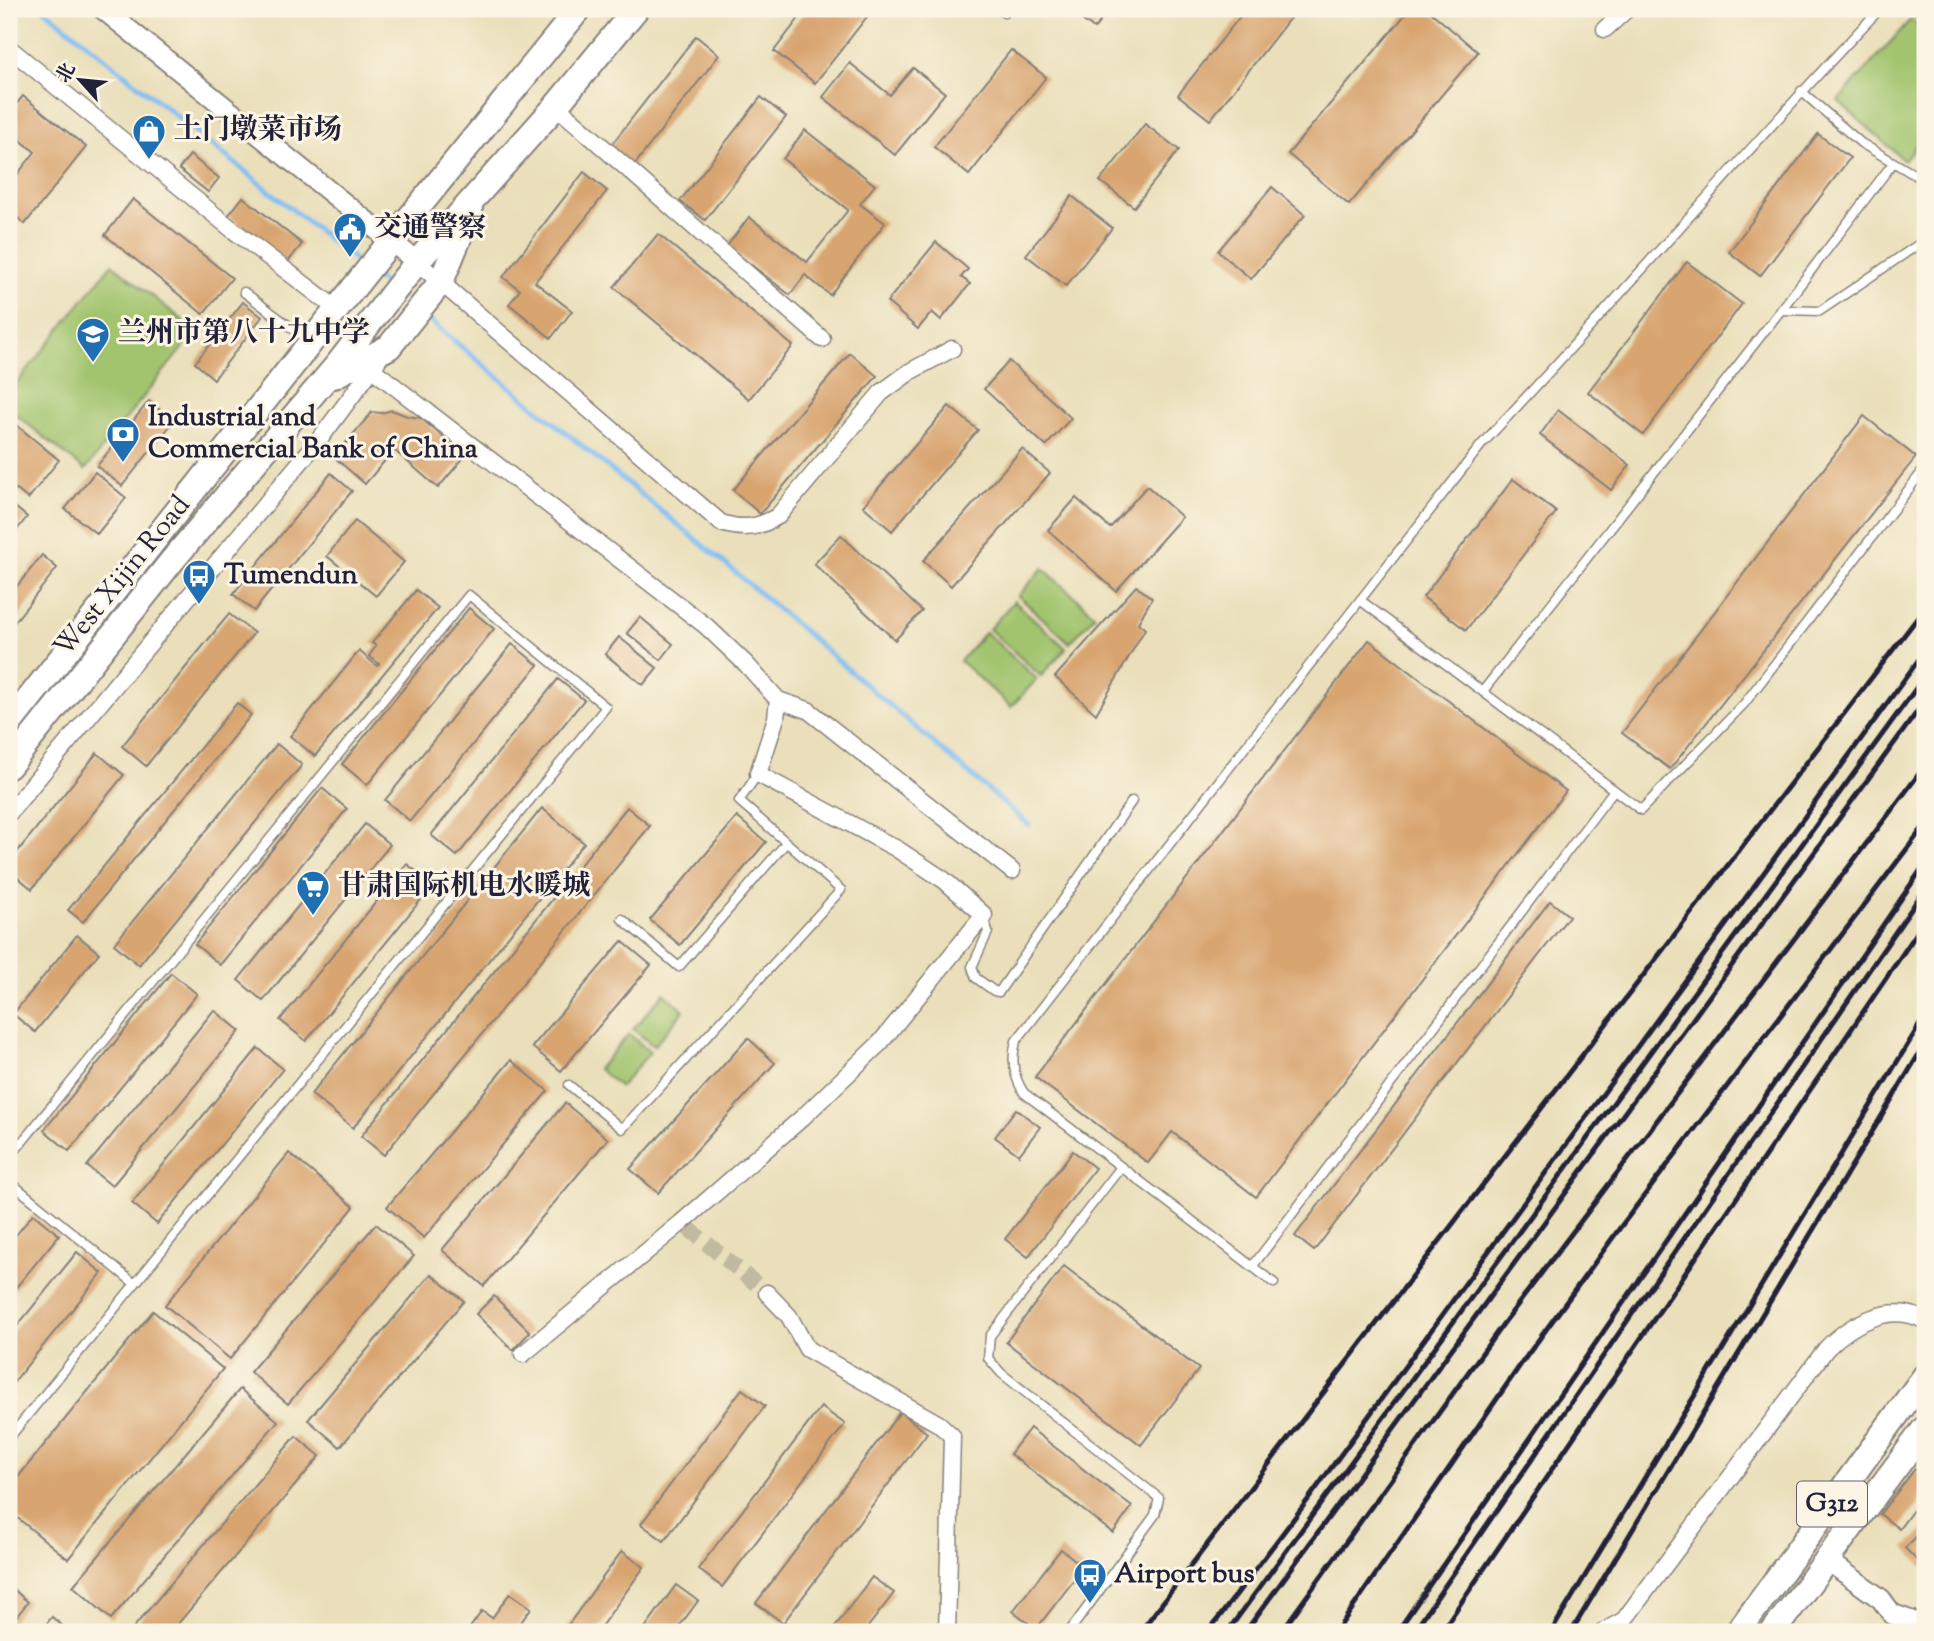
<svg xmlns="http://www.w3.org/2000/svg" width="1934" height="1641" font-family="'Sorts Mill Goudy','Noto Serif SC',serif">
  <rect width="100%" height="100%" fill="#fcf5e5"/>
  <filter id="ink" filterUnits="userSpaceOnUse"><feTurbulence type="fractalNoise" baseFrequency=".0143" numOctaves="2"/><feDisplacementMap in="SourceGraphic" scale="14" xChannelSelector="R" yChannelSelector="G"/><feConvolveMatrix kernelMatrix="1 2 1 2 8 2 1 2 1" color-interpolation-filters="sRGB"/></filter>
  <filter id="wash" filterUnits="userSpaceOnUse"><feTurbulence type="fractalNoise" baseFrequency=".00686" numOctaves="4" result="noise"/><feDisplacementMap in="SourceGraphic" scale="28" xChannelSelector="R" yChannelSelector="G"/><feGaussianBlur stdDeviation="1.57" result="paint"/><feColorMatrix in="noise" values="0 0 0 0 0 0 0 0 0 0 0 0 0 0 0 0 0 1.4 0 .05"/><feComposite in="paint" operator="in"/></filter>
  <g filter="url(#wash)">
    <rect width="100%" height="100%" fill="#eadfba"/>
    <g fill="#a2c46e" stroke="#627354" stroke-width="2">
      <path d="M 1911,19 L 1925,32 L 1925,135 L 1904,160 L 1838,101 Z"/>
      <path d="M 112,264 L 196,331 L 85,470 L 9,409 L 9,393 Z"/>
      <path d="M 1043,568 L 1095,615 L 1070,643 L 1018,596 Z"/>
      <path d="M 1014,601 L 1066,648 L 1041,676 L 989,629 Z"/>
      <path d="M 985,632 L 1037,679 L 1011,707 L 960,661 Z"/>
      <path d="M 664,993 L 684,1010 L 654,1046 L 633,1029 Z"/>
      <path d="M 629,1034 L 650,1052 L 620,1087 L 598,1069 Z"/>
    </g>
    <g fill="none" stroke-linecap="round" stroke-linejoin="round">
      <g stroke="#7ebef3" stroke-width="5">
        <path d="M 44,9 L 361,265"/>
        <path d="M 372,273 L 388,287"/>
        <path d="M 423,315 L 722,561 L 1029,825"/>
      </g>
    </g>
    <g id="blocks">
      <g fill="#d8a46f">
        <path d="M 806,9 L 873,9 L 815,83 L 774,51 Z"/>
        <path d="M 1068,9 L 1110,9 L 1094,29 Z"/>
        <path d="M 1246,9 L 1297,9 L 1210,120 L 1178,95 Z"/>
        <path d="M 1410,9 L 1427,9 L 1478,52 L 1349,205 L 1288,154 Z"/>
        <path d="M 696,36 L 719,55 L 632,168 L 608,149 Z"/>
        <path d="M 1011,50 L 1046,77 L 969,175 L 934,147 Z"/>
        <path d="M 850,63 L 890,95 L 913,68 L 945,93 L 895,155 L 823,97 Z"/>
        <path d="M 23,96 L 86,147 L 25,224 L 9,211 L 9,185 L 35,152 L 9,131 L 9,113 Z"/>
        <path d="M 761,97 L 786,117 L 705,220 L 680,201 Z"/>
        <path d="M 1145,124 L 1179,150 L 1134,207 L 1100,181 Z"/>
        <path d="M 805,130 L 875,185 L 860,204 L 885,223 L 830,295 L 805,275 L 790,295 L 727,246 L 749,217 L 807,262 L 848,210 L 783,159 Z"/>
        <path d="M 1818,134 L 1850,158 L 1760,276 L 1729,252 Z"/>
        <path d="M 190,155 L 219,178 L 208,192 L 179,169 Z"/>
        <path d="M 584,172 L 607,191 L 535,282 L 572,311 L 551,338 L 509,304 L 520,290 L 503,277 Z"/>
        <path d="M 1272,187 L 1305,215 L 1251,279 L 1218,251 Z"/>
        <path d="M 1072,196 L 1112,228 L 1066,286 L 1026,255 Z"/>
        <path d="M 243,197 L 302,244 L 287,263 L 228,216 Z"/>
        <path d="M 133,199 L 232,278 L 203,314 L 105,235 Z"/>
        <path d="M 658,234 L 793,346 L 749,399 L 614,287 Z"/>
        <path d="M 936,242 L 968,269 L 961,277 L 970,284 L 941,320 L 932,312 L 918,329 L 887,302 Z"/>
        <path d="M 1687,262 L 1742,304 L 1643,435 L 1588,392 Z"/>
        <path d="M 243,302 L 262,317 L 214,379 L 195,363 Z"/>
        <path d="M 850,353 L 877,376 L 760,514 L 733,490 Z"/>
        <path d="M 1009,361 L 1071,418 L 1046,446 L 984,389 Z"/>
        <path d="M 149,401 L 174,421 L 122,486 L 97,466 Z"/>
        <path d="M 949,406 L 978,430 L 892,531 L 863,506 Z"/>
        <path d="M 392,410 L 407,416 L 421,418 L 465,456 L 438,488 L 394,450 L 365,484 L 334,457 L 372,412 L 381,413 Z"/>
        <path d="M 1558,410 L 1630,465 L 1611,490 L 1540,435 Z"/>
        <path d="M 1864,416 L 1916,457 L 1670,769 L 1622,733 Z"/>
        <path d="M 9,419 L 59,460 L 28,499 L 9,483 Z"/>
        <path d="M 1022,449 L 1050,473 L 951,586 L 923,561 Z"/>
        <path d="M 95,472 L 126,498 L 97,534 L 65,509 Z"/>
        <path d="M 331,473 L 352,491 L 254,611 L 233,594 Z"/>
        <path d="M 1513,479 L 1556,512 L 1466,630 L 1423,597 Z"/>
        <path d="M 1147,486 L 1182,517 L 1116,591 L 1048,530 L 1076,498 L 1110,528 Z"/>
        <path d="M 9,502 L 27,517 L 9,540 Z"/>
        <path d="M 355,521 L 404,562 L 376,596 L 327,556 Z"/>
        <path d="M 841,535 L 922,611 L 895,640 L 814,564 Z"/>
        <path d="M 42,555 L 57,568 L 9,629 L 9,596 Z"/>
        <path d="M 1136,586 L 1152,598 L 1138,623 L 1145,629 L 1096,714 L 1055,677 Z"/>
        <path d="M 416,590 L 438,608 L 315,756 L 290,736 L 359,651 L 377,666 L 379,664 L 369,656 L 376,646 L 372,643 Z"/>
        <path d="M 469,608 L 494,629 L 367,785 L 342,764 Z"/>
        <path d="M 229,614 L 254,633 L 146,766 L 122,746 Z"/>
        <path d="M 640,617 L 673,644 L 661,660 L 627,633 Z"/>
        <path d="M 619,637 L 657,668 L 643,685 L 605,654 Z"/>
        <path d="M 1369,640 L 1566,791 L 1256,1197 L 1172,1132 L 1148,1163 L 1035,1077 Z"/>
        <path d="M 512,644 L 538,665 L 410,821 L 385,800 Z"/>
        <path d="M 558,679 L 584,700 L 457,856 L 431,835 Z"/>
        <path d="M 237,703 L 251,715 L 83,922 L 68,910 Z"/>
        <path d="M 277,744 L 302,765 L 139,965 L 114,944 Z"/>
        <path d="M 97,753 L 124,775 L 32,889 L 9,870 L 9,862 Z"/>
        <path d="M 322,788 L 347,809 L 220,965 L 195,944 Z"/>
        <path d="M 627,807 L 650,826 L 384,1155 L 361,1136 Z"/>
        <path d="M 542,808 L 584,843 L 353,1128 L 311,1094 Z"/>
        <path d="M 737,817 L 766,842 L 680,945 L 650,920 Z"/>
        <path d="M 365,824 L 390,845 L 263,1001 L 238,980 Z"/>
        <path d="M 407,864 L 433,885 L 306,1041 L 280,1020 Z"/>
        <path d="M 1550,901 L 1569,916 L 1314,1251 L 1295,1236 Z"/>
        <path d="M 77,935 L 99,953 L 35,1032 L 13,1014 Z"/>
        <path d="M 622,941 L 651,965 L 561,1071 L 532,1047 Z"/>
        <path d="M 171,973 L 197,994 L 69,1151 L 44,1130 Z"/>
        <path d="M 214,1010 L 240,1031 L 112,1186 L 87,1166 Z"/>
        <path d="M 748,1038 L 775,1063 L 658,1193 L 630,1169 Z"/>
        <path d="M 258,1048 L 283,1069 L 157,1224 L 132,1203 Z"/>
        <path d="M 511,1060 L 548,1091 L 424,1238 L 387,1207 Z"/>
        <path d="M 565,1103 L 608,1139 L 484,1286 L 442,1250 Z"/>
        <path d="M 1016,1109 L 1040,1127 L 1019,1155 L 995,1137 Z"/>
        <path d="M 1073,1151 L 1095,1168 L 1028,1257 L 1005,1239 Z"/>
        <path d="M 289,1153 L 354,1207 L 230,1359 L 165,1305 Z"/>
        <path d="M 33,1214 L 59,1235 L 9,1296 L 9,1244 Z"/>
        <path d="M 376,1224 L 414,1256 L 288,1404 L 250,1372 Z"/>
        <path d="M 77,1252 L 102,1273 L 9,1388 L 9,1336 Z"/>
        <path d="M 1064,1266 L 1199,1369 L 1141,1445 L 1006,1342 Z"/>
        <path d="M 431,1274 L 464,1301 L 340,1447 L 308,1420 Z"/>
        <path d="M 494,1296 L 530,1332 L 513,1350 L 476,1314 Z"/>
        <path d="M 153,1311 L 223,1369 L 68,1559 L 9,1511 L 9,1488 Z"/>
        <path d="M 240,1389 L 278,1421 L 111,1619 L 73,1586 Z"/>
        <path d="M 742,1389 L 765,1406 L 664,1541 L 641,1524 Z"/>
        <path d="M 821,1407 L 845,1424 L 722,1587 L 698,1569 Z"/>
        <path d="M 900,1412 L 927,1433 L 783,1623 L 756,1603 Z"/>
        <path d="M 1030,1428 L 1132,1507 L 1113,1533 L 1010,1454 Z"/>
        <path d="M 296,1436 L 320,1456 L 171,1632 L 138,1632 L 133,1628 Z"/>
        <path d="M 1915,1469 L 1925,1477 L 1925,1494 L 1899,1529 L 1880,1514 Z"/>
        <path d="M 1925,1528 L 1925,1569 L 1905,1548 Z"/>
        <path d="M 1061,1549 L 1084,1567 L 1036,1629 L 1013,1611 Z"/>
        <path d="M 622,1551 L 644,1567 L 597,1632 L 563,1632 Z"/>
        <path d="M 872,1577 L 894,1593 L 864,1632 L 831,1632 Z"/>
        <path d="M 9,1585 L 28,1602 L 9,1626 Z"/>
        <path d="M 676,1585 L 698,1601 L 675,1632 L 642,1632 Z"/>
        <path d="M 510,1593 L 531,1608 L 514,1632 L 507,1632 L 502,1628 L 499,1632 L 467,1632 L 482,1611 L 492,1618 Z"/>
        <path d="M 52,1617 L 70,1632 L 40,1632 Z"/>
      </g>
    </g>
  </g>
  <g filter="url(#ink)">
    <use href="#blocks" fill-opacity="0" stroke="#86807a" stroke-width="2"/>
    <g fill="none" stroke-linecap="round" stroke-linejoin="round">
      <path stroke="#c2b9a1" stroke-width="16" stroke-dasharray="16 8" stroke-linecap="butt" d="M 688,1228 L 767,1293"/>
      <defs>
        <g id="service">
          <path d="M 999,9 L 1004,13"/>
          <path d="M 1917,9 L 1925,16"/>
          <path d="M 1801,91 L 1861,143 L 1925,181"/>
          <path d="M 244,292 L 309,341"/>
          <path d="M 1781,310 L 1820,311 L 1925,240"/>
          <path d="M 1360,600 L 1641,810 L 1744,704 L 1925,468"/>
          <path d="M 1483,691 L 1781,310 L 1893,163"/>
          <path d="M 984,915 L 988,932 L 972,967 L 976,978 L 994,991 L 999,992 L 1132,801"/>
          <path d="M 622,919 L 679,967 L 786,843"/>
          <path d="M 569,1085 L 622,1129 L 841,890 L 739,801 L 758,774"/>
          <path d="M 9,1158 L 469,595 L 606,707 L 9,1438"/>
          <path d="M 9,1181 L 135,1284"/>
          <path d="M 1252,1267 L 1614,790"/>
          <path d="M 1274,1283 L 1024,1093 C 1013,1076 1011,1060 1016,1041 L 1482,444 C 1618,301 1744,151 1880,9"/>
          <path d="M 1069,1632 L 1155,1515 L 1159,1498 L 1001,1373 L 988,1358 L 990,1336 L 1121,1167"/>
        </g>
        <g id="minor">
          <path d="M 1605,29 L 1627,9"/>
          <path d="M 9,48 L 233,230 L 338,310"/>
          <path d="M 556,106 L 822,339"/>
          <path d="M 417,262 L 721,523 C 743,530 758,528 778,516 L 881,393 L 911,371 L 952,349"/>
          <path d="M 372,369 L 706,626 L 747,665 L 778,700 L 776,718 L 758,774 L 897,849 L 944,880 L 984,915 L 880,1043 L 802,1118 L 681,1223 L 523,1354"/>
          <path d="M 778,700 L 808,710 L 1012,871"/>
          <path d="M 9,813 L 322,436 L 377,362"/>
          <path d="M 767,1293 L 789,1316 L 807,1349 L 939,1424 L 952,1436 L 947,1632"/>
          <path d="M 1603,1632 L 1624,1620 L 1826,1349 C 1850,1324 1892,1301 1925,1321"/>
        </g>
        <g id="tertiary">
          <path d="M 103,9 L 417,262"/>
          <path d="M 1827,1560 L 1881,1599 L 1892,1614 L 1925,1626"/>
        </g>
        <g id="primary">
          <path d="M 334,376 L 389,347 L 441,282 L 470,211"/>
          <path d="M 9,724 L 390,242 L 579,9"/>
          <path d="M 9,766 L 171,562 L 338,364 L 417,262 L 556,106 L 636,9"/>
        </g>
        <g id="trunk">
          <path d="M 1738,1632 L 1925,1376"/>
          <path d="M 1773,1632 L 1925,1428"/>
        </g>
      </defs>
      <use href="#service" stroke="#86807a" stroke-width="11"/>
      <use href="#minor" stroke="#86807a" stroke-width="19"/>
      <use href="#tertiary" stroke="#86807a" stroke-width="23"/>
      <use href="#primary" stroke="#86807a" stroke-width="28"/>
      <use href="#trunk" stroke="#86807a" stroke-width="28"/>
      <use href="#service" stroke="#fff" stroke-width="8"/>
      <use href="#minor" stroke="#fff" stroke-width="16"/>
      <use href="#tertiary" stroke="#fff" stroke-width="19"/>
      <use href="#primary" stroke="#fff" stroke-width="24"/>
      <use href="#trunk" stroke="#fff" stroke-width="24"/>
      <g stroke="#22223b" stroke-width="5">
        <path d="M 1140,1632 L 1925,608"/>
        <path d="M 1208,1632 L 1307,1501 L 1925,651"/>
        <path d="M 1227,1632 L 1925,676"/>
        <path d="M 1245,1632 L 1925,701"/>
        <path d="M 1281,1632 L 1503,1324 L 1925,766"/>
        <path d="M 1336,1632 L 1521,1364 L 1622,1225 L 1925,825"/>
        <path d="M 1397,1632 L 1925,864"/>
        <path d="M 1413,1632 L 1925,889"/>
        <path d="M 1441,1632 L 1925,921"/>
        <path d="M 1551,1632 L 1925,1016"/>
        <path d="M 1571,1632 L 1925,1044"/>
      </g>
    </g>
  </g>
  <defs>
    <symbol id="shop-pin" viewBox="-11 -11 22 30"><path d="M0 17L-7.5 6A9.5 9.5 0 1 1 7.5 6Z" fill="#1f6fb2" stroke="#fcf5e5"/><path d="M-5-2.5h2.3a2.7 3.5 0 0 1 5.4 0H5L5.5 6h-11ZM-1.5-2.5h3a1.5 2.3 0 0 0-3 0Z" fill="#fff"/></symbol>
    <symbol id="civic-pin" viewBox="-11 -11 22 30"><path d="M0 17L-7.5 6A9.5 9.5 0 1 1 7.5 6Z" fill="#1f6fb2" stroke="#fcf5e5"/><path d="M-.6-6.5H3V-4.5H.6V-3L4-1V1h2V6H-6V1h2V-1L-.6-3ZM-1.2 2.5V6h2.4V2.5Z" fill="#fff"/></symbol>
    <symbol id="school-pin" viewBox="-11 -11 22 30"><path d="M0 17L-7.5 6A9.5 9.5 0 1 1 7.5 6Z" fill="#1f6fb2" stroke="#fcf5e5"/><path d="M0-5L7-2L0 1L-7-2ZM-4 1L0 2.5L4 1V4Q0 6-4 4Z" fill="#fff"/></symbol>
    <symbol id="bank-pin" viewBox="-11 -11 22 30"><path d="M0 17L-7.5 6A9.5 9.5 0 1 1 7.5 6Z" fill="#1f6fb2" stroke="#fcf5e5"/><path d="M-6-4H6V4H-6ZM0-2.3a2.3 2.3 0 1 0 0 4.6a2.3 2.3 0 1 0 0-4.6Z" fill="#fff"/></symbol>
    <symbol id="bus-pin" viewBox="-11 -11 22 30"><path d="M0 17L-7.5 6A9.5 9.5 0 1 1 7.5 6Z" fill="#1f6fb2" stroke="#fcf5e5"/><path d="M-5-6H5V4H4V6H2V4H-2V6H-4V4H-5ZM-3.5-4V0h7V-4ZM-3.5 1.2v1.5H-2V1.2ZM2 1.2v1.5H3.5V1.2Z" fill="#fff"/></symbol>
    <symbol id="supermarket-pin" viewBox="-11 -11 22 30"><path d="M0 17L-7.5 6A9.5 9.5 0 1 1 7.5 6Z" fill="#1f6fb2" stroke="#fcf5e5"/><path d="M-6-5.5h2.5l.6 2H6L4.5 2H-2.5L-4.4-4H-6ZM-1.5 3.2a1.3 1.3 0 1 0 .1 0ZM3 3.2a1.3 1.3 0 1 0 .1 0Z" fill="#fff"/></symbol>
  </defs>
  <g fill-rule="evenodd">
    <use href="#shop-pin" x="130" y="112" width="38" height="52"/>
    <use href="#civic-pin" x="331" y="210" width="38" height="52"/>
    <use href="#school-pin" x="74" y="315" width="38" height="52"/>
    <use href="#bank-pin" x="104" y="415" width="38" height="52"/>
    <use href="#bus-pin" x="180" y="557" width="38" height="52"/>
    <use href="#supermarket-pin" x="294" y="868" width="38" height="52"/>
    <use href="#bus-pin" x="1071" y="1556" width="38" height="52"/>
  </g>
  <g text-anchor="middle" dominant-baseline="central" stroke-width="6" stroke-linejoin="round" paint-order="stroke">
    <rect fill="#fcf5e5" stroke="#63616e" stroke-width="2" x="1797" y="1481.5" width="70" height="45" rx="5"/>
    <g font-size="26" font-weight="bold" fill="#22223b">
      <text x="1832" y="1504">G312</text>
    </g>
    <g font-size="28" font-weight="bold" fill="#22223b" stroke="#fcf5e5" text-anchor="start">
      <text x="174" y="131">土门墩菜市场</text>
      <text x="374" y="229">交通警察</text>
      <text x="118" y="334">兰州市第八十九中学</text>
      <text x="148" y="418">Industrial and<tspan x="148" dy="32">Commercial Bank of China</tspan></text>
      <text x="224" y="576">Tumendun</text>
      <text x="338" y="887">甘肃国际机电水暖城</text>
      <text x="1114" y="1575">Airport bus</text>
    </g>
    <g font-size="28" fill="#22223b" stroke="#fcf5e5">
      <text transform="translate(123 577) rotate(-51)">West Xijin Road</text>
    </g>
  </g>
  <rect width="1934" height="1641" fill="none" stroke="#fcf5e5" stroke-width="35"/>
  <g transform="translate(80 80) rotate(297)" stroke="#fcf5e5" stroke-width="5" paint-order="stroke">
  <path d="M0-5L12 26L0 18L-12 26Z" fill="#22223b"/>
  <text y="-10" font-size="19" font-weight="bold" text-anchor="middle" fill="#22223b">北</text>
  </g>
</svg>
